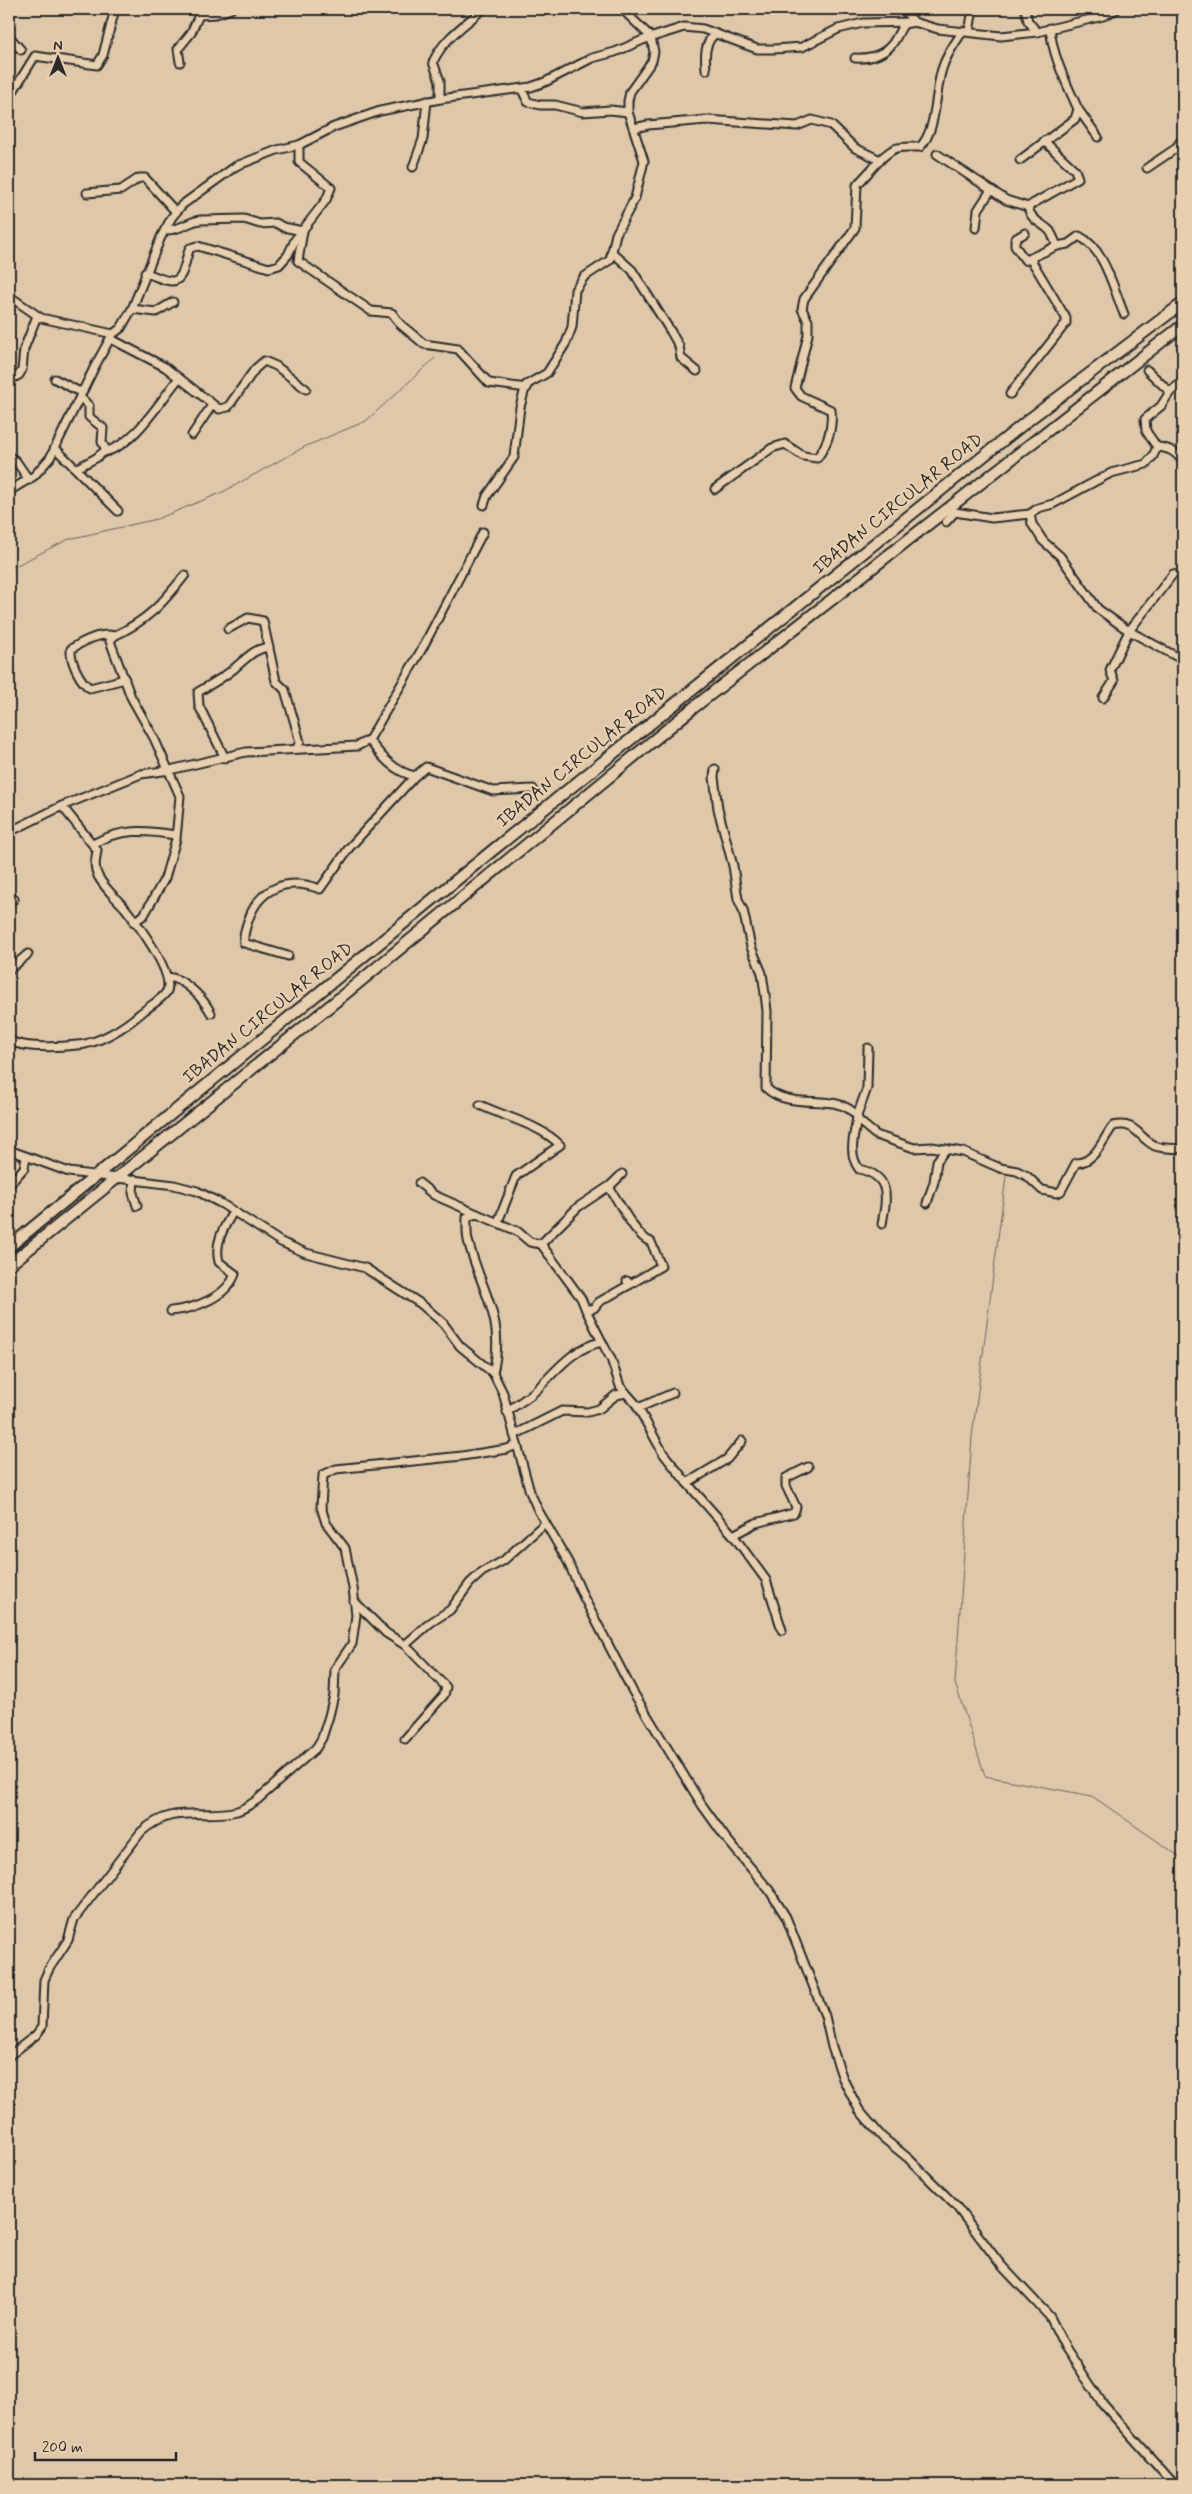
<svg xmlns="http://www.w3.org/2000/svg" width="1192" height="2494" font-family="Mynerve,sans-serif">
  <rect width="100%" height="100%" fill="#dfc8aa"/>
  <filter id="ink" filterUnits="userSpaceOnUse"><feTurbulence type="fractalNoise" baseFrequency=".02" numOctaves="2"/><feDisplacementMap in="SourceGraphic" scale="10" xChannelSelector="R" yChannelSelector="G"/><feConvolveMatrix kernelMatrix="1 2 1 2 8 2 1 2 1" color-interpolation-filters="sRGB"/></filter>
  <g filter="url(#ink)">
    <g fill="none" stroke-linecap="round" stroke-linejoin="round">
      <g stroke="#6a6257" stroke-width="1">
        <path d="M 9,569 L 69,539 L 157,519 L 223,492 L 304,447 L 366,421 L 435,358"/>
        <path d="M 1006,1177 L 972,1437 L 955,1683 L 985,1776 L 1092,1796 L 1183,1859"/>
      </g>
      <defs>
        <g id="minor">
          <path d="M 1025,9 L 1028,21 L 1037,32"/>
          <path d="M 199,15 L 216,14 L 231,9"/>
          <path d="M 969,32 L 973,9"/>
          <path d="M 9,36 L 21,50"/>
          <path d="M 855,58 C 871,59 888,54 896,38 C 899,33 900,29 904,24 L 914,22 L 903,9"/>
          <path d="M 180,62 L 178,49 L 191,33 L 199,15 L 196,9"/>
          <path d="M 706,70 C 705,57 704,43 715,34"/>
          <path d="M 523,89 L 523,92 L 528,102 L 540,105 L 555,105 L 583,112 L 610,110 L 628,112"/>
          <path d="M 9,98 L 35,56 L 97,65 L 103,55 L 115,9"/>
          <path d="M 440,99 L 440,81 L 433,62 C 443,39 465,25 483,9"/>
          <path d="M 1078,109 L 1098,137"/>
          <path d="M 634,128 L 648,125 L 707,120 L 797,126 L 812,120 L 831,125 L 855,148 L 880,160 C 895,145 899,147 920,147 C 937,131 935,90 942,69 C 946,55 955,43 963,31"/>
          <path d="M 1044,141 L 1075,170 L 1078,178 L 1034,203 L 1028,207 C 1031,221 1041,222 1050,231 C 1053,236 1055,241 1057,246 L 1068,244 L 1079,236 C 1105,249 1113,288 1124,314"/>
          <path d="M 937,154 L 1006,200 L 1028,207"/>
          <path d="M 1020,160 L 1075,119 L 1078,109 C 1066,82 1053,58 1050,28"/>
          <path d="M 413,167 L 423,139 L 427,101"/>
          <path d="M 1147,168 L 1175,149 L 1183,138"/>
          <path d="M 87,193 L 121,190 L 139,178 L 145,178 L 176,212"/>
          <path d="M 976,228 L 978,210 L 991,190"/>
          <path d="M 165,230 C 179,231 187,222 200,220 L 244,219 L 260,224 L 276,223 L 283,227 L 303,231 L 298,261 L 371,311 L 392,313 L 400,324 L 424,344 L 458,349 L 489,383 L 527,388"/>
          <path d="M 9,234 L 9,235"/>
          <path d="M 612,252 L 632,270 L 671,332 L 679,346 L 681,358 L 697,371"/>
          <path d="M 1026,260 L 1057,246"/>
          <path d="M 145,273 C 154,275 164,281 172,281 C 185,281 185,257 190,248 L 198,246 L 269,268 L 279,265 L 288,255 L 295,240 L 326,200 L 331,188 L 299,162 L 299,145"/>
          <path d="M 9,296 L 41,318 L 113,334 L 121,328 L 132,309 L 161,237 L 172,217 L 182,205 L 236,166 L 277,150 L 299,145 L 334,127 L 380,111 L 440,99 L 531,87 L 545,82 L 592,58 L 615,52 L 643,40 L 684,27 L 703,29 L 757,49 L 774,49 L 802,47 L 838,29 L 863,23 L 914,22 L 938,29 L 1001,36 L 1037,32 L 1103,16 L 1117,9"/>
          <path d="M 132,309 L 156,312 L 173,302"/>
          <path d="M 111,339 L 165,367 L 219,409 L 228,407 L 255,369 L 264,361 L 276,366 L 306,389"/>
          <path d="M 1147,370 L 1170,392 L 1161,406 L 1145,419 L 1146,431 L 1157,447 C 1170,448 1176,452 1183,462"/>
          <path d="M 55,379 L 78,391 L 83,391"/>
          <path d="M 9,380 L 19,375 L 22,370 L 24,349 L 37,316"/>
          <path d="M 1170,392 L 1183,381"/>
          <path d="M 1010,394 L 1066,323 L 1066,318 L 1036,268 L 1031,260 L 1025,260 L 1015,246 L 1015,239 L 1025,233"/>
          <path d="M 192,435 L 212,405"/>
          <path d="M 55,448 L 118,511"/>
          <path d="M 104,452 C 134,446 160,401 179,378"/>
          <path d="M 9,456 L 16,461 L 29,480"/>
          <path d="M 77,468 L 96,458 L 106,450 L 102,442 L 103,428 L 89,417 L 89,406 L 80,397"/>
          <path d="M 715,489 L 772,448 L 785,444 L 803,456 L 817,458 C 828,444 833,429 831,410 L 801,396 L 795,388 L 808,335 L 808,321 L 802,309 L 804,299 L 855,228 L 857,185 L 880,160"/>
          <path d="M 9,491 L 34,476 L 50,458 L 95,366 L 112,335"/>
          <path d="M 484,505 L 487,496 L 514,457 L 520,407 L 526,385 L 547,373 L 566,343 L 572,327 L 575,290 L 584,277 L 610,260 L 616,234 L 635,198 L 644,161 L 628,112 L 628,101 L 630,92 L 652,61 L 654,52 L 651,37 L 622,9"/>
          <path d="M 946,522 L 955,512 L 992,518 L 1030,514"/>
          <path d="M 1173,574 L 1129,631 L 1183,660"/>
          <path d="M 228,629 L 248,618 L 263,621 L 276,681 L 285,690 L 295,724 L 300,742 L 297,748"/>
          <path d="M 114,636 C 101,632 82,642 71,649 C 70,661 80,682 90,688 L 125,679"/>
          <path d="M 1103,698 L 1114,681 L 1110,670 L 1129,631 L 1098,609 L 1060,556 L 1043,541 L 1032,524 L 1030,514 L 1038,508 L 1053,504 L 1111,473 L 1146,464 L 1153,456 L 1157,447"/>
          <path d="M 369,740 C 381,756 394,772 415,776 L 426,767 L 493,791 L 533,789"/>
          <path d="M 225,758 L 199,706 L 198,692 C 211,684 227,676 238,665 C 249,656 254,649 269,647"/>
          <path d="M 715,769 L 714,777 L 718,809 L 733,866 L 738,899 L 743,910 L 751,947 L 762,973 L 765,994 L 767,1011 L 766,1088 C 793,1113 836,1090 857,1116 C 855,1135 847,1152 859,1169 C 891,1176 887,1197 882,1224"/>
          <path d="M 9,832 L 62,806 L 141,774 L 170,770 L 246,752 L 357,746 L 369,740 L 423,647 L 483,532"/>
          <path d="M 93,844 C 120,828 146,830 175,835"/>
          <path d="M 9,895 L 14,899"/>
          <path d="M 134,922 L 144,915 L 165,878 L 176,839 L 180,796 L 154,738 L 131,697 L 110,641 L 114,636 C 148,620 162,604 185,575"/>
          <path d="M 288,956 L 244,943 C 243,935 245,929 248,921 C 259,887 288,877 320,889 L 349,848 L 415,776"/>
          <path d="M 9,970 L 28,954"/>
          <path d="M 168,977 C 185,979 203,998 211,1013"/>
          <path d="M 9,1040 C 23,1049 60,1047 77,1045 C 99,1044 125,1027 141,1013 C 148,1007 163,999 167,991 C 174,972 137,923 125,908 C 116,898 104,888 98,876 C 93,867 96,859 97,850 L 62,806"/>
          <path d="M 868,1048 L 867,1088 L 857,1116 L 859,1121 L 876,1135 L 914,1148 L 932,1147 L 963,1152 L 1000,1168 L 1017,1171 L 1027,1176 L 1042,1190 L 1057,1193 L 1061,1191 L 1076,1163 C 1096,1162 1102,1140 1113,1126 C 1137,1121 1137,1137 1155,1146 C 1162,1149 1175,1148 1183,1149"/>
          <path d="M 480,1105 C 505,1117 541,1125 560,1145 L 516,1176 L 498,1222"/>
          <path d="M 9,1150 L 69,1172 L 174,1185 L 197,1191 L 222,1204 L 281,1242 L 306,1253 L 365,1268 L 421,1304 L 443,1323 L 460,1346 L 493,1373 L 503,1393 L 530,1492 L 538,1510 L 568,1562 L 584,1598 L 633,1692 L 702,1805 L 725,1837 L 769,1890 L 786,1917 L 825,2016 L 832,2047 L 843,2079 L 859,2110 L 882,2137 L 908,2158 L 956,2206 L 1001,2265 L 1050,2317 L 1065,2347 L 1103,2404 L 1175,2485"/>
          <path d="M 134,1179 L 133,1193 L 137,1206"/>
          <path d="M 419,1183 L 434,1195 L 477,1214"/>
          <path d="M 9,1185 L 24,1168 L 26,1157"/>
          <path d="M 611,1185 L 610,1189 C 621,1205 635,1236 651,1242 L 661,1266 L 629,1285 L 627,1281"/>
          <path d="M 927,1203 L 934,1182 L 937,1161 L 946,1149"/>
          <path d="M 541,1244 L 581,1298 L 586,1310 L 594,1308 L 599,1302 L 629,1285"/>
          <path d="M 171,1311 C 194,1309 227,1297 235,1274 L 219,1262 C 214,1243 224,1227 233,1212"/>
          <path d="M 602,1342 L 611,1359 L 620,1386 L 636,1404 L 663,1453 L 687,1483 L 727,1459 L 742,1441"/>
          <path d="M 493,1373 C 506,1319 482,1293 469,1244 C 466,1236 467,1226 467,1217 L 477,1214 L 517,1231 L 530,1242 L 541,1244 L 578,1207 L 611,1185 L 622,1174"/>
          <path d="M 638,1408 L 673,1393"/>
          <path d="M 507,1412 C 515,1405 525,1400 533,1393 C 555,1373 571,1348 602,1342 L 586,1310"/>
          <path d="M 514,1435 L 562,1411 L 588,1412 L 599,1409 L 616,1395 L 626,1393"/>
          <path d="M 687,1483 L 733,1535 L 756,1523 L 794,1513 L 796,1507 L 786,1486 L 786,1478 L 808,1467"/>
          <path d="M 733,1535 L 766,1580 L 782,1630"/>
          <path d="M 354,1601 L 386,1633 L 405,1645 L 430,1623 L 450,1610 L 470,1583 L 482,1572 L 503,1561 L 545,1523"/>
          <path d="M 405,1739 L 444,1695 L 446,1687 L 405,1645"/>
          <path d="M 9,2056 L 36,2035 L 42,2027 L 44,1980 L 49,1969 L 68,1940 L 74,1919 L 141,1832 C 175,1802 201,1820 237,1811 C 244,1809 251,1804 257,1800 L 316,1748 L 322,1738 L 329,1716 L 334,1695 L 335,1669 L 352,1644 L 356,1615 L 353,1588 L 345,1548 L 326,1523 L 321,1507 L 323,1475 L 336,1469 L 462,1456 L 507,1449 L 517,1445"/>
        </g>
        <g id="highway">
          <path d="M 9,1247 L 493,850 L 1031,418 L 1183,303"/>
          <path d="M 9,1265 L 341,997 L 693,708 L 1183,325"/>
        </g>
      </defs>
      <use href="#minor" stroke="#2b2b2b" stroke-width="11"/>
      <use href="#highway" stroke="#2b2b2b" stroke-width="14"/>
      <use href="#minor" stroke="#e7cfaf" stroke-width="7"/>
      <use href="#highway" stroke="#e7cfaf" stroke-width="10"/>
    </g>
  </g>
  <g text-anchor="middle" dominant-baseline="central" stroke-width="4.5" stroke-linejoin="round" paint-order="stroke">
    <g font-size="18" fill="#2b2b2b" stroke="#e7cfaf">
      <text transform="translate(898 504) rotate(-39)">IBADAN CIRCULAR ROAD</text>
      <text transform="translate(582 757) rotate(-39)">IBADAN CIRCULAR ROAD</text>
      <text transform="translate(268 1013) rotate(-39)">IBADAN CIRCULAR ROAD</text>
    </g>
  </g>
  <rect width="1192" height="2494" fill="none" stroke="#e7cfaf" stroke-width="30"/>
  <rect x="15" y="15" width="1162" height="2464" fill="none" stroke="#2b2b2b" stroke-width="2" filter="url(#ink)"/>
  <g transform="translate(58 58)" stroke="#e7cfaf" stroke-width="4" paint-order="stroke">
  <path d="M0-4L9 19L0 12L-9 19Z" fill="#2b2b2b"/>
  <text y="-8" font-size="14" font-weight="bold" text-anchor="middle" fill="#2b2b2b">N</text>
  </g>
  <path d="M35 2452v8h141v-8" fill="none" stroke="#2b2b2b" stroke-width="2.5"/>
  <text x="42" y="2452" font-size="15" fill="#2b2b2b" stroke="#e7cfaf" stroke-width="4" paint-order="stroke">200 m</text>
</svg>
